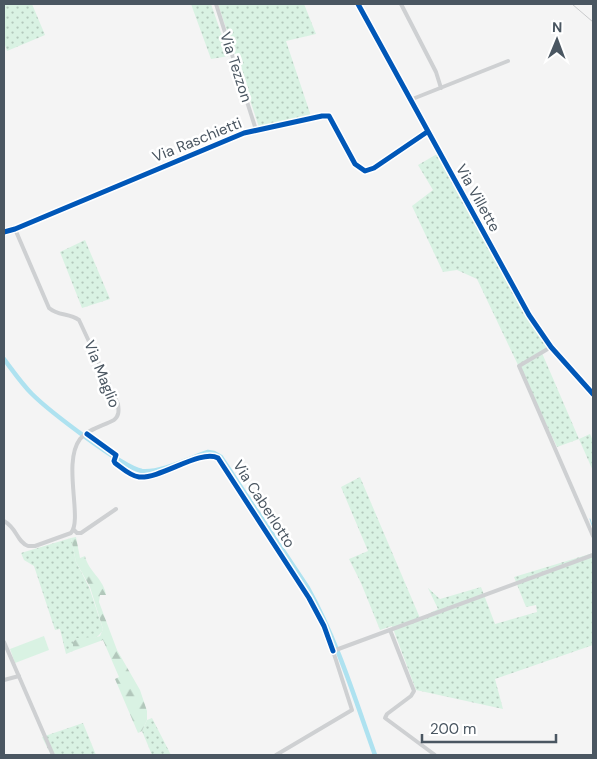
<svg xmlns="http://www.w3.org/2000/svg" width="597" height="759" font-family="'DM Sans',sans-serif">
  <defs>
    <pattern id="grass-dots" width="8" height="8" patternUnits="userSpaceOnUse" patternTransform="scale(1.25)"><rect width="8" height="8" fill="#d9f2e3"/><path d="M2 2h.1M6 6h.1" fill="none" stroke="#b2c7bb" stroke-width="1.8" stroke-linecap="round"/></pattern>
    <pattern id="forest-firs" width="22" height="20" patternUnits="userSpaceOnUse" patternTransform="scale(1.25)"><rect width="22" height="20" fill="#d9f2e3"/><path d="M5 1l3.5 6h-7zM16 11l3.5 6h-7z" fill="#b2c7bb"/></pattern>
  </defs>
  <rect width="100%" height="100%" fill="#f4f4f4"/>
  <g fill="url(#grass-dots)">
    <path d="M 4,4 L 32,4 L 45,35 L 7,51 L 4,42 Z"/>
    <path d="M 191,4 L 211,4 L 229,56 L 211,59 Z"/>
    <path d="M 218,4 L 304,4 L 316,34 L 286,41 L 311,116 L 259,127 Z"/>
    <path d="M 437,154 L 527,317 L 551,349 L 542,353 L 579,439 L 590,434 L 593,441 L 593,471 L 579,439 L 557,447 L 477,279 L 457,270 L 443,272 L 412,206 L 433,190 L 418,165 Z"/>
    <path d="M 85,240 L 110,299 L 82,308 L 60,252 Z"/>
    <path d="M 360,477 L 420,618 L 438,609 L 428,588 L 440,599 L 481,587 L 495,624 L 537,612 L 536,605 L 526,607 L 514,577 L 593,553 L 593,645 L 495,679 L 503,709 L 416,690 L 392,626 L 380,630 L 361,583 L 349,559 L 368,551 L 341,487 Z"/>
    <path d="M 71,538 L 76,562 L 89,587 L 103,629 C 98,641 89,638 77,638 L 73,642 L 73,651 L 66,654 L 60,629 L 55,630 L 34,566 L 24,560 L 21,553 Z"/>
    <path d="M 152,718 L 171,755 L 152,755 L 142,731 L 147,720 Z"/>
    <path d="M 83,723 L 96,755 L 51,755 L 42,737 Z"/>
  </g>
  <path fill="url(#forest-firs)" d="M 76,537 L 80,558 L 85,556 C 88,571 104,579 106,595 L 100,595 L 99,602 L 117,650 L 140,690 L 147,711 L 147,720 L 142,731 L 138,733 L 115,679 L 119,677 L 103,640 L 73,651 L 73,642 L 77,638 L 97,637 L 100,636 L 103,629 L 90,587 L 76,562 L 71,538 Z"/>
  <path fill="#d9f2e3" d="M 44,636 L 49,650 L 15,663 L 10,649 Z"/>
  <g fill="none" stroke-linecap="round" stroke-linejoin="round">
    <path stroke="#aee2f0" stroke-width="1" d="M 590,519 L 593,528"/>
    <path stroke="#aee2f0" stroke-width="4.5" d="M 4,359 C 13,371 22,384 32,394 C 48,410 123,468 142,471 C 160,473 190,458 208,452 L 214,453 L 221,457 L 308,588 C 337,640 355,699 375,755"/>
    <g stroke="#ced0d2" stroke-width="4">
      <path d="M 216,4 L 256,130"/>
      <path d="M 401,4 L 436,72 L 441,88"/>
      <path d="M 410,100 L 508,61"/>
      <path d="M 4,232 L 15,229 L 244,133 L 322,116 L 329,116 L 355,164 L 365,171 L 374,168 L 427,132"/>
      <path d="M 551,347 L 519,366 L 593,536"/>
      <path d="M 4,521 C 18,529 16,541 28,546 L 35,546 L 71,533 C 83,519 62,463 80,439 C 88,429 103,426 114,420 C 119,416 119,411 118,404 L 79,320 C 69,313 58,316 49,308 L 15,229"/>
      <path d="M 74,530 L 77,533 L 81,533 L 116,509"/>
      <path d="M 390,630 L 414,691 L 411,696 L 387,714 L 385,718 L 435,755"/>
      <path d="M 4,642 L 53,755"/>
      <path d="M 4,680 L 19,676"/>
      <path d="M 276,755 L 352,710 L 333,651 L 593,555"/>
    </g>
    <path stroke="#ced0d4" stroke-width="5" d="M 358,4 L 529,315 L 551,347 L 593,394"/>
    <path stroke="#c9cacc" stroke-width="1" d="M 572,4 L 593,22"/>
    <defs>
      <g id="cycleway">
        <path d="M 358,4 L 529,315 L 551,347 L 593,394"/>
        <path d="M 4,232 L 15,229 L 244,133 L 322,116 L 329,116 L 355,164 L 365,171 L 374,168 L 427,132"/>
        <path d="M 87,434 L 116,455 L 114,461 L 115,463 C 122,468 130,476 139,477 C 161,479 200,449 218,458 L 309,598 L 324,626 L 333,651"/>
      </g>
    </defs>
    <use href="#cycleway" stroke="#fff" stroke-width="8"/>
    <use href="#cycleway" stroke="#0057b8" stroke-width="5"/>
  </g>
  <g text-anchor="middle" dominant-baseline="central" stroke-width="5" stroke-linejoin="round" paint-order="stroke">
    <g font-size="15" fill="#4a5661" stroke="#fff">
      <text transform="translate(236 67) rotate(72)">Via Tezzon</text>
      <text transform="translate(197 140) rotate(-22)">Via Raschietti</text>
      <text transform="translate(478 198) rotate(61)">Via Villette</text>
      <text transform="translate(102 374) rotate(68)">Via Maglio</text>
      <text transform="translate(264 504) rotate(57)">Via Caberlotto</text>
    </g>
  </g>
  <rect width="597" height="759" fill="none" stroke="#4a5661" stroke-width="10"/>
  <g transform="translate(557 40) rotate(1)" stroke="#ffffff" stroke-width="4" paint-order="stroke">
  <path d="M0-4L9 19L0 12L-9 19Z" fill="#4a5661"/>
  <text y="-8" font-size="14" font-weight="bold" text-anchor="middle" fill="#4a5661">N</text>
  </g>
  <path d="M422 734v8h134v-8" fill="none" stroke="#4a5661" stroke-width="2.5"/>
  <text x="430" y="734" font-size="15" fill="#4a5661" stroke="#ffffff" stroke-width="4" paint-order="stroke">200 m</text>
</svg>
